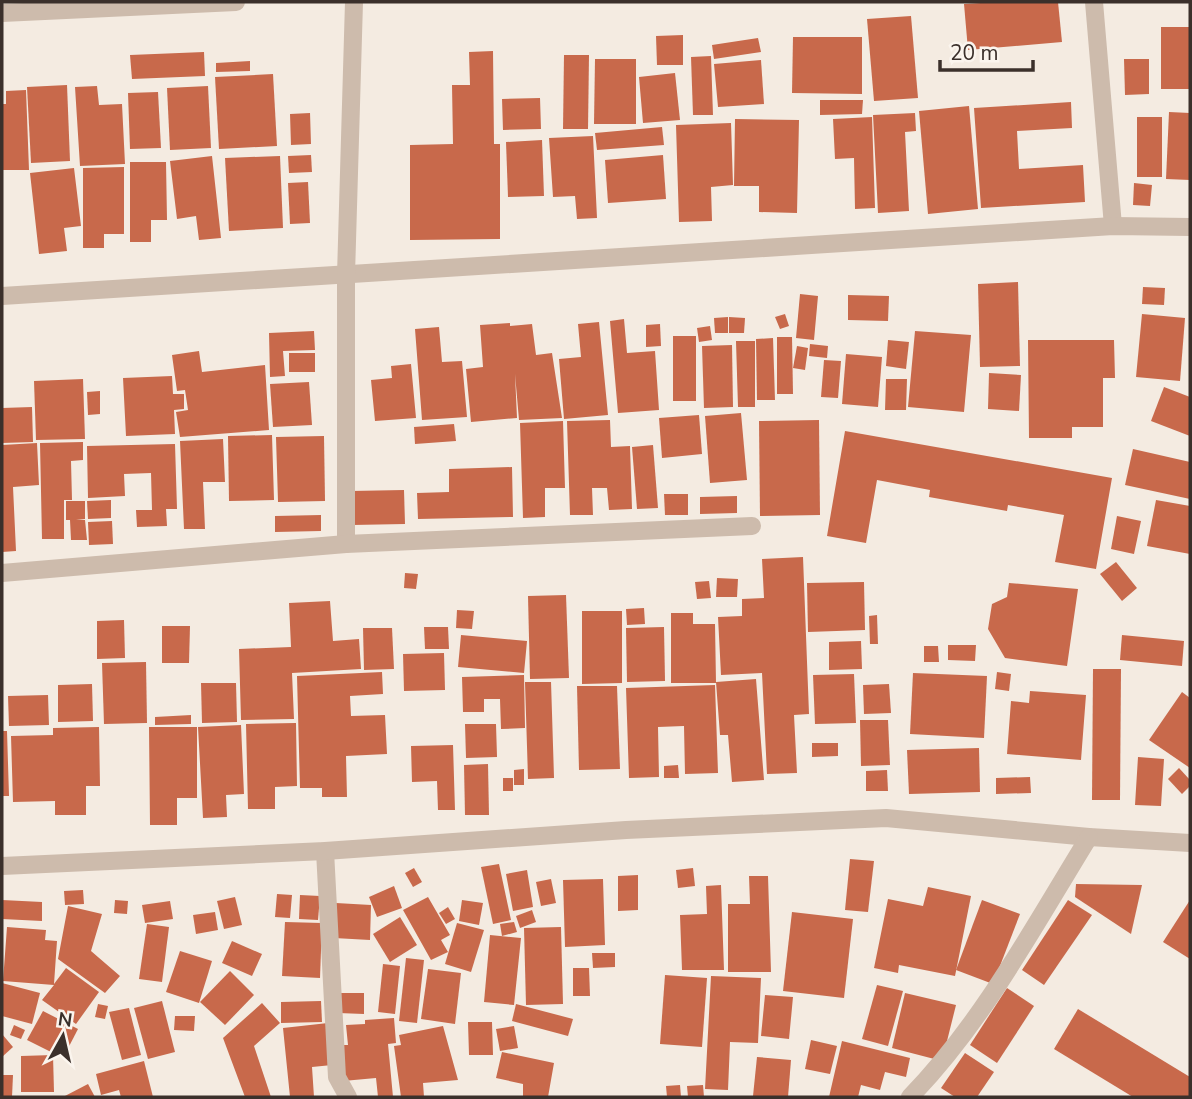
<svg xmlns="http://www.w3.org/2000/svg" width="1192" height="1099" font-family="'Nunito Sans',sans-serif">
  <rect width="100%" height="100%" fill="#f4ebe1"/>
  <g fill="#c8694b">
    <path d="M 997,2 L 1058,2 L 1062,42 L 968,50 L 964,4 Z"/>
    <path d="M 911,16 L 918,98 L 874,101 L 867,19 Z"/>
    <rect x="1161" y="27" width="29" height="62"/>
    <path d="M 683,35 L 683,65 L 657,65 L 656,36 Z"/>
    <path d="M 793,37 L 862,37 L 862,94 L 792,93 Z"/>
    <path d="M 758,38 L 761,52 L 714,59 L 712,45 Z"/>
    <path d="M 493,51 L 494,144 L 500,144 L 500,239 L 410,240 L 410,145 L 453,144 L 452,85 L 470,85 L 469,52 Z"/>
    <path d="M 204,52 L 205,76 L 132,79 L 130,55 Z"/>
    <path d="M 564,55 L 589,55 L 588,129 L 563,129 Z"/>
    <path d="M 711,56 L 713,115 L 693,115 L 691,57 Z"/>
    <path d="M 595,59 L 636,59 L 636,124 L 594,124 Z"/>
    <path d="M 1124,59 L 1149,59 L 1149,94 L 1125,95 Z"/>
    <path d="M 761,60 L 764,104 L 718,107 L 714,64 Z"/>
    <path d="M 250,61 L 250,71 L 216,72 L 216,63 Z"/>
    <path d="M 675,73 L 680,120 L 643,123 L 639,77 Z"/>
    <path d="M 273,74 L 277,146 L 219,149 L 215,77 Z"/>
    <path d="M 67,85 L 70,161 L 31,163 L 27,87 Z"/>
    <path d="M 97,86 L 99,105 L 122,104 L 125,164 L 80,166 L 75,87 Z"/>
    <path d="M 208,86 L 211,148 L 170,150 L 167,88 Z"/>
    <path d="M 26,90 L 29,170 L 2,170 L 2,104 L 6,104 L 6,91 Z"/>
    <path d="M 158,92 L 161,148 L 130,149 L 128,93 Z"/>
    <path d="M 540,98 L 541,129 L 503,130 L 502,99 Z"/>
    <path d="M 820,100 L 863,100 L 862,114 L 820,115 Z"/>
    <path d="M 1071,102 L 1072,128 L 1017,131 L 1019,169 L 1083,165 L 1085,202 L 981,208 L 974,108 Z"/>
    <path d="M 969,106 L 978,209 L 928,214 L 919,111 Z"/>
    <path d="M 1169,112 L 1190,113 L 1190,180 L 1166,179 Z"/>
    <path d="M 310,113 L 311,144 L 291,145 L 290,114 Z"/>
    <path d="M 915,113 L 916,131 L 905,132 L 909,211 L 878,213 L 873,115 Z"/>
    <path d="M 872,117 L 875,208 L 855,209 L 854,158 L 835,159 L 833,119 Z"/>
    <rect x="1137" y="117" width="25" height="60"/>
    <path d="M 735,119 L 799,120 L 797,213 L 759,212 L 759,186 L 734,186 Z"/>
    <path d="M 731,123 L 733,185 L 711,187 L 712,221 L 679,222 L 676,125 Z"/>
    <path d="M 662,127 L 664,145 L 597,150 L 595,133 Z"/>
    <path d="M 593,136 L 597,218 L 577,219 L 575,196 L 553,197 L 549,138 Z"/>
    <path d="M 542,140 L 544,196 L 508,197 L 506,142 Z"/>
    <path d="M 311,155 L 312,172 L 289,173 L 288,156 Z"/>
    <path d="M 663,155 L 666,199 L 608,203 L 605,160 Z"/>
    <path d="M 212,156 L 221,238 L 199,240 L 196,216 L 177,219 L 170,161 Z"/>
    <path d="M 280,156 L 283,228 L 229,231 L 225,158 Z"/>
    <path d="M 130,162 L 166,162 L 167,220 L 151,220 L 151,242 L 130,242 Z"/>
    <path d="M 124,167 L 124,234 L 104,234 L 104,248 L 83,248 L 83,168 Z"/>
    <path d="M 74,168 L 81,226 L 64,228 L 67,251 L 39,254 L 30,173 Z"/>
    <path d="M 308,182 L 310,223 L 290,224 L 288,183 Z"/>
    <path d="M 1134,183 L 1152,185 L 1150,206 L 1133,205 Z"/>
    <path d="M 1018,282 L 1020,366 L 980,367 L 978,284 Z"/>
    <path d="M 1143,287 L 1165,288 L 1164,305 L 1142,304 Z"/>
    <path d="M 800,294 L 818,296 L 814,340 L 796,338 Z"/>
    <path d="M 848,295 L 889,296 L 888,321 L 848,320 Z"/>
    <path d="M 785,314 L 789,326 L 780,329 L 775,317 Z"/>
    <path d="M 1142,314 L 1185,318 L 1180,381 L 1136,377 Z"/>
    <path d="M 728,317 L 728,333 L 715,333 L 714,318 Z"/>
    <path d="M 729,317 L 745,318 L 744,333 L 729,333 Z"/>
    <path d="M 624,319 L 627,353 L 655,351 L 659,410 L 618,413 L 610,321 Z"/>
    <path d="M 599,322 L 608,415 L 564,419 L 559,359 L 581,357 L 578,324 Z"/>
    <path d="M 510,323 L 510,326 L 532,324 L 536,355 L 552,353 L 562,418 L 519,420 L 515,374 L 517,418 L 471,422 L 466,369 L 483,367 L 480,325 Z"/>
    <path d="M 660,324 L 661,346 L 646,347 L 646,325 Z"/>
    <path d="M 710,326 L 712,340 L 699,342 L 697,328 Z"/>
    <path d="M 439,327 L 442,362 L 462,361 L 467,417 L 422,420 L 415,329 Z"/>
    <path d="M 314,331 L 315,350 L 283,351 L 285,376 L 270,377 L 269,333 Z"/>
    <path d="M 915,331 L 971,335 L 964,412 L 908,407 Z"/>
    <rect x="673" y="336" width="23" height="65"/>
    <path d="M 777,337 L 792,337 L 793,394 L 777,394 Z"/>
    <path d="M 773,338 L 775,400 L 757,400 L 756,339 Z"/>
    <path d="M 888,340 L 909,342 L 906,369 L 886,366 Z"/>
    <path d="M 1028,340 L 1114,340 L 1115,378 L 1103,378 L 1103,427 L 1072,427 L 1072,438 L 1029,438 Z"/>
    <path d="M 736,341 L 755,341 L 755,407 L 738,407 Z"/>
    <path d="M 810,344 L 828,346 L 827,358 L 809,356 Z"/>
    <path d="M 732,345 L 733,407 L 704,408 L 702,346 Z"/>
    <path d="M 797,346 L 808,348 L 805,370 L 793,368 Z"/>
    <path d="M 199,351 L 202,372 L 265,365 L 269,430 L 180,437 L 176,412 L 188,410 L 185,390 L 177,391 L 172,355 Z"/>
    <rect x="289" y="353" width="26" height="19"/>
    <path d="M 846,354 L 882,357 L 878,407 L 842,404 Z"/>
    <path d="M 824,360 L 841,361 L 838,398 L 821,397 Z"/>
    <path d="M 411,364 L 416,418 L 375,421 L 371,380 L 392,378 L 391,366 Z"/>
    <path d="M 989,373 L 1021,375 L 1019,411 L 988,409 Z"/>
    <path d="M 172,376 L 173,394 L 184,394 L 184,409 L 174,410 L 175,434 L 126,436 L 123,378 Z"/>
    <path d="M 83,379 L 85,439 L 36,440 L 34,381 Z"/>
    <path d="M 886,379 L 907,379 L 906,410 L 885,410 Z"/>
    <path d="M 309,382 L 312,425 L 273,427 L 270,384 Z"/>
    <path d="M 1164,387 L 1190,397 L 1190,436 L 1151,421 Z"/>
    <path d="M 100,391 L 100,414 L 88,415 L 87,392 Z"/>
    <path d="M 32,407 L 33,442 L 2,443 L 2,408 Z"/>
    <path d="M 741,413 L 747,480 L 710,483 L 705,416 Z"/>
    <path d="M 699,415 L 702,454 L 662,458 L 659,418 Z"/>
    <path d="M 610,420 L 611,447 L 630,446 L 632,509 L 609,510 L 607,488 L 592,488 L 593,515 L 570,515 L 567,421 Z"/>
    <path d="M 819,420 L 820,515 L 760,516 L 759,421 Z"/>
    <path d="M 563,421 L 565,488 L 545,488 L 545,517 L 523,518 L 520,423 Z"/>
    <path d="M 454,424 L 456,441 L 415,444 L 414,427 Z"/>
    <path d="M 845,431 L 1112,478 L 1096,569 L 1055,562 L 1064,515 L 1008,505 L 1007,511 L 929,497 L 930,490 L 877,480 L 866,543 L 827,536 Z"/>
    <path d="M 272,435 L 274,500 L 229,501 L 228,436 Z"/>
    <path d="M 324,436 L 325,501 L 278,502 L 276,437 Z"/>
    <path d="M 223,439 L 225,482 L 203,482 L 205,529 L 184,529 L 180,441 Z"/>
    <path d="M 83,442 L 83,460 L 71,461 L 72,500 L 64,500 L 64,539 L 42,539 L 40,443 Z"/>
    <path d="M 37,443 L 39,485 L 13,487 L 16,551 L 2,552 L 2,445 Z"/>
    <path d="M 175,444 L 177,509 L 166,509 L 167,526 L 137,527 L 136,510 L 152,510 L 151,473 L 124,474 L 125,496 L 88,498 L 87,446 Z"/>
    <path d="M 653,445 L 658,508 L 637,509 L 632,447 Z"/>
    <path d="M 1133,449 L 1190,462 L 1190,499 L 1125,485 Z"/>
    <path d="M 512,467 L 513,517 L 418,519 L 417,493 L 449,492 L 449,469 Z"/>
    <path d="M 404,490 L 405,524 L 352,525 L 351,491 Z"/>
    <path d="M 664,494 L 688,494 L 688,515 L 665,515 Z"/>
    <path d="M 737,496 L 737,513 L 700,514 L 700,497 Z"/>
    <path d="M 111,500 L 111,518 L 88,519 L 87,501 Z"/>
    <path d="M 1156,500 L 1190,506 L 1190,554 L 1147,546 Z"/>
    <path d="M 66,501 L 85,501 L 85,519 L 76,519 L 85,520 L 87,540 L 71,540 L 70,520 L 66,520 Z"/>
    <path d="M 321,515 L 321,531 L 275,532 L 275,516 Z"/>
    <path d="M 1117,516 L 1141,521 L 1134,554 L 1111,549 Z"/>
    <path d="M 112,521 L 113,544 L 89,545 L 88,522 Z"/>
    <path d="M 803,557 L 809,714 L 794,715 L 797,773 L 767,774 L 762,673 L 721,675 L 718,617 L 742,616 L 742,599 L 764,598 L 762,559 Z"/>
    <path d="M 1116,562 L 1137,588 L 1122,601 L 1100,574 Z"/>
    <path d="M 405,573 L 418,574 L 416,589 L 404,588 Z"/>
    <path d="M 717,578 L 738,579 L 737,597 L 716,597 Z"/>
    <path d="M 709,581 L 711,598 L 697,599 L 695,582 Z"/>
    <path d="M 864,582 L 865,630 L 808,632 L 807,583 Z"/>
    <path d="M 1009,583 L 1078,589 L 1067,666 L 1005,658 L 988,629 L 992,604 L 1007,597 Z"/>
    <path d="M 566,595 L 569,678 L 530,679 L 528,596 Z"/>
    <path d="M 330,601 L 333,641 L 359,639 L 361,669 L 292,673 L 294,719 L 241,720 L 239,649 L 291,647 L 289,603 Z"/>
    <path d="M 644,608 L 645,624 L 627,625 L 626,609 Z"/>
    <path d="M 457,610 L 474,611 L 472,629 L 456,628 Z"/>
    <path d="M 582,611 L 622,611 L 622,683 L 582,684 Z"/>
    <path d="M 671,613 L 693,613 L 693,624 L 715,624 L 716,683 L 671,683 Z"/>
    <path d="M 877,615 L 878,644 L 870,644 L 869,616 Z"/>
    <path d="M 124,620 L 125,658 L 97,659 L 97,621 Z"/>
    <path d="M 162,626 L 190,626 L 189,663 L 162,663 Z"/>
    <path d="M 424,627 L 448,627 L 449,649 L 425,649 Z"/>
    <path d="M 664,627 L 665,681 L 627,682 L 626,628 Z"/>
    <path d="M 363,628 L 392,628 L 394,669 L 364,670 Z"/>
    <path d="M 461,635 L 527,641 L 524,673 L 458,667 Z"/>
    <path d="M 1122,635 L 1184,641 L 1182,666 L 1120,660 Z"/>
    <path d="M 861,641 L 862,669 L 829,670 L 829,642 Z"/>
    <path d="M 948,645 L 976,645 L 975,661 L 948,660 Z"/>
    <path d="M 924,646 L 938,646 L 939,662 L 924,662 Z"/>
    <path d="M 444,653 L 445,690 L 404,691 L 403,654 Z"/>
    <path d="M 146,662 L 147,723 L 104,724 L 102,663 Z"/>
    <path d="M 1093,669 L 1121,669 L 1120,800 L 1092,800 Z"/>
    <path d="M 382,672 L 383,694 L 350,696 L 351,716 L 385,715 L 387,754 L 346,756 L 347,797 L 322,797 L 322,788 L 300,788 L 297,676 Z"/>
    <path d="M 997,672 L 1011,674 L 1009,691 L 995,689 Z"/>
    <path d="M 913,673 L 987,676 L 984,738 L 910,734 Z"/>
    <path d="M 854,674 L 856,723 L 815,724 L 813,675 Z"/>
    <path d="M 524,675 L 525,728 L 501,729 L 500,699 L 484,699 L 484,712 L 463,712 L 462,677 Z"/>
    <path d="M 756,679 L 764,780 L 732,782 L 728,735 L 720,735 L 716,682 Z"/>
    <path d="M 525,682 L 551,682 L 554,778 L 528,779 Z"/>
    <path d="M 201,683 L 236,683 L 237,722 L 202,723 Z"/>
    <path d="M 92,684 L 93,721 L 58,722 L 58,685 Z"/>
    <path d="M 889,684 L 891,713 L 864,714 L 863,685 Z"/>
    <path d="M 715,685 L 718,773 L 685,774 L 684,726 L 658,727 L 659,777 L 629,778 L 626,688 Z"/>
    <path d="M 577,686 L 617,686 L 620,769 L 579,770 Z"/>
    <path d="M 1030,691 L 1086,695 L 1081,760 L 1007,754 L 1011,701 L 1029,703 Z"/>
    <path d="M 1182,692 L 1190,698 L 1190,768 L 1149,740 Z"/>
    <path d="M 48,695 L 49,725 L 9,726 L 8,696 Z"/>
    <path d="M 191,715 L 191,724 L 155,725 L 155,717 Z"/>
    <path d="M 860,720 L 888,720 L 890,765 L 861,766 Z"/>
    <path d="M 296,723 L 297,786 L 275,787 L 275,809 L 248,809 L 246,724 Z"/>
    <path d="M 465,724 L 496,724 L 497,757 L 466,758 Z"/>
    <path d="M 241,725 L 244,794 L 226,795 L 227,817 L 203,818 L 198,727 Z"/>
    <path d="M 99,727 L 100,786 L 86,786 L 86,815 L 55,815 L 55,801 L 13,802 L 11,736 L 53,735 L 53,728 Z"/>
    <path d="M 149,727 L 197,727 L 197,798 L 177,798 L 177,825 L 150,825 Z"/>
    <path d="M 2,731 L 7,731 L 9,796 L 2,796 Z"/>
    <path d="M 812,743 L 838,743 L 838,756 L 812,757 Z"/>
    <path d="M 453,745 L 455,810 L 438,810 L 437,781 L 412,782 L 411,746 Z"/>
    <path d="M 979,748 L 980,792 L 909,794 L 907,750 Z"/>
    <path d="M 1138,757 L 1164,759 L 1161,806 L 1135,805 Z"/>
    <path d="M 488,764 L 489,815 L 465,815 L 464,765 Z"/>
    <path d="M 678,765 L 679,778 L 664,778 L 664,766 Z"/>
    <path d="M 1179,768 L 1190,780 L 1190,786 L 1182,794 L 1168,779 Z"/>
    <path d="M 524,769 L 524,785 L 514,785 L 514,770 Z"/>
    <path d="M 887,770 L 888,791 L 866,791 L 866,771 Z"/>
    <path d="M 1030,777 L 1031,793 L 996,794 L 996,778 Z"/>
    <rect x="503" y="778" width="10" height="13"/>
    <path d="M 850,859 L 874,861 L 868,912 L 845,910 Z"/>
    <path d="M 499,864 L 511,920 L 493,924 L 481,867 Z"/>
    <path d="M 414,868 L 422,882 L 413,887 L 405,873 Z"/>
    <path d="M 693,868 L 695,886 L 678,888 L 676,870 Z"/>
    <path d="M 527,870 L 533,907 L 513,911 L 506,874 Z"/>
    <path d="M 638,875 L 638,910 L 618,911 L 618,876 Z"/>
    <path d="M 749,876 L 768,876 L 771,972 L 728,972 L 728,904 L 750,904 Z"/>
    <path d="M 551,879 L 556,903 L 541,906 L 536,882 Z"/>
    <path d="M 603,879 L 605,945 L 565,947 L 563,880 Z"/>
    <path d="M 1076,884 L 1142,885 L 1131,934 L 1075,897 Z"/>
    <path d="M 721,885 L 724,970 L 682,970 L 680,915 L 707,914 L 706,886 Z"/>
    <path d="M 394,886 L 402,908 L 377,917 L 369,897 Z"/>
    <path d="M 928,887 L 971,896 L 955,976 L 899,965 L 898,973 L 874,968 L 888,899 L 923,906 Z"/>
    <path d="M 83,890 L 84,904 L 65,905 L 64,891 Z"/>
    <path d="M 277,894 L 292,895 L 290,918 L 275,917 Z"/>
    <path d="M 300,895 L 320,896 L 318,920 L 299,919 Z"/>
    <path d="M 235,897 L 242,925 L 224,929 L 217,901 Z"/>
    <path d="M 428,897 L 450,935 L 441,940 L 448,952 L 431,960 L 403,910 Z"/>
    <path d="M 2,900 L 42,902 L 42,921 L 2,919 Z"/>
    <path d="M 115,900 L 128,901 L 127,914 L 114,913 Z"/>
    <path d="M 462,900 L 483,903 L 479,925 L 459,921 Z"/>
    <path d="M 982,900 L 1020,914 L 993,984 L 956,970 Z"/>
    <path d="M 1068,900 L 1092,915 L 1044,985 L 1022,970 Z"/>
    <path d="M 1190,900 L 1190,959 L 1163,942 Z"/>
    <path d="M 170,901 L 173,919 L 145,923 L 142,905 Z"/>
    <path d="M 336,903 L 371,905 L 370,940 L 334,938 Z"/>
    <path d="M 68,906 L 102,914 L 91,951 L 120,976 L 105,993 L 58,959 Z"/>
    <path d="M 448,907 L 455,919 L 446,924 L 439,913 Z"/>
    <path d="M 532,910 L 536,922 L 520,928 L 516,916 Z"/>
    <path d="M 215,912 L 218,930 L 196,934 L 193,915 Z"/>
    <path d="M 792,912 L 853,919 L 844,998 L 783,991 Z"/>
    <path d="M 400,917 L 417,945 L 390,962 L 373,934 Z"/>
    <path d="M 285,922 L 322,923 L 320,978 L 282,976 Z"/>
    <path d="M 514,922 L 517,932 L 502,936 L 500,924 Z"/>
    <path d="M 457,923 L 484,930 L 471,972 L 445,964 Z"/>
    <path d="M 147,924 L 169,927 L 162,982 L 139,979 Z"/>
    <path d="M 7,927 L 46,930 L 45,940 L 57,941 L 54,984 L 66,968 L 99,992 L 76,1024 L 42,1000 L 54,985 L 3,981 Z"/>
    <path d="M 561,927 L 563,1004 L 526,1005 L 524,928 Z"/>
    <path d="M 490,935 L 521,938 L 514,1005 L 484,1002 Z"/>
    <path d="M 232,941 L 262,954 L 252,976 L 222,963 Z"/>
    <path d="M 180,951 L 212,961 L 199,1003 L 166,992 Z"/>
    <path d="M 592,953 L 615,953 L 615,967 L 593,968 Z"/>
    <path d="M 406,958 L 424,960 L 417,1023 L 399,1021 Z"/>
    <path d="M 383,964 L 400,966 L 395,1014 L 378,1012 Z"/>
    <path d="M 573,968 L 589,968 L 590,996 L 573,996 Z"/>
    <path d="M 428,969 L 461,973 L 455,1024 L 421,1019 Z"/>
    <path d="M 230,971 L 254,995 L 225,1025 L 200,1002 Z"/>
    <path d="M 665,975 L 707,978 L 702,1047 L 660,1044 Z"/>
    <path d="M 711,976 L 761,978 L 758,1043 L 730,1042 L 728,1090 L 705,1089 Z"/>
    <path d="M 2,983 L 40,993 L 32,1024 L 2,1016 Z"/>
    <path d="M 877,985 L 903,991 L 888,1046 L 862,1039 Z"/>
    <path d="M 1007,988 L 1034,1006 L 997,1063 L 970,1045 Z"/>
    <path d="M 338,993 L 364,993 L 364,1014 L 338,1013 Z"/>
    <path d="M 905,993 L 956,1005 L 942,1061 L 892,1048 Z"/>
    <path d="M 765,995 L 793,997 L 789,1039 L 761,1036 Z"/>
    <path d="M 162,1001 L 175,1052 L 148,1059 L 134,1008 Z"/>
    <path d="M 321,1001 L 322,1022 L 281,1023 L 281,1002 Z"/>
    <path d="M 262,1003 L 280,1023 L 254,1046 L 271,1097 L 245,1097 L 223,1038 Z"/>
    <path d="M 98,1004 L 108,1006 L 105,1019 L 95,1017 Z"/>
    <path d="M 516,1004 L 573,1019 L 568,1036 L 512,1021 Z"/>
    <path d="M 129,1008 L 141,1055 L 122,1060 L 109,1012 Z"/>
    <path d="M 1078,1009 L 1190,1077 L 1190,1097 L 1133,1097 L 1054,1049 Z"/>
    <path d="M 43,1011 L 78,1029 L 63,1058 L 27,1040 Z"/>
    <path d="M 175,1016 L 195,1016 L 194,1031 L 174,1030 Z"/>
    <path d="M 394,1018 L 396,1043 L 388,1044 L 393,1097 L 378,1097 L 376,1078 L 343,1081 L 340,1045 L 348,1045 L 346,1025 L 365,1024 L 365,1020 Z"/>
    <path d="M 468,1022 L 492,1022 L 493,1055 L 469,1055 Z"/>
    <path d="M 328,1023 L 332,1065 L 312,1067 L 314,1097 L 290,1097 L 283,1028 Z"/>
    <path d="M 14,1025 L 25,1030 L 21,1039 L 10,1035 Z"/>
    <path d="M 443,1026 L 458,1080 L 423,1083 L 424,1097 L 401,1097 L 394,1046 L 401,1045 L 399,1035 Z"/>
    <path d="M 514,1026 L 518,1048 L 500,1051 L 496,1029 Z"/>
    <path d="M 2,1034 L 13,1047 L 2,1057 Z"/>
    <path d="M 811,1040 L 837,1046 L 830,1074 L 805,1069 Z"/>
    <path d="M 842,1041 L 910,1058 L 906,1077 L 885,1072 L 880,1090 L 861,1085 L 858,1097 L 829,1097 Z"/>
    <path d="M 502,1052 L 554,1063 L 548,1097 L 523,1097 L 523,1084 L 496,1078 Z"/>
    <path d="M 965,1053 L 994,1072 L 977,1097 L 955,1097 L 941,1088 Z"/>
    <path d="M 53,1055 L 54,1092 L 21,1092 L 21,1056 Z"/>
    <path d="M 757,1057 L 791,1060 L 788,1097 L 753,1096 Z"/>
    <path d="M 144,1061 L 153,1097 L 121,1097 L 119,1090 L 101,1095 L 96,1074 Z"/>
    <path d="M 2,1075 L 13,1075 L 12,1097 L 2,1097 Z"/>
    <path d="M 88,1084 L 95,1097 L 63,1097 Z"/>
    <path d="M 680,1085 L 681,1097 L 667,1097 L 666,1086 Z"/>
    <path d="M 703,1085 L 704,1097 L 688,1097 L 687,1086 Z"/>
  </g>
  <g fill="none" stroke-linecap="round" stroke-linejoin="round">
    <g stroke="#cdbbac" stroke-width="18">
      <path d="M 1094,2 L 1113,226"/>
      <path d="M 2,13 L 236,2"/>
      <path d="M 2,296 L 1113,226 L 1190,227"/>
      <path d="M 346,544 L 346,275 L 354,2"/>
      <path d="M 2,573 L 346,544 L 752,526"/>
      <path d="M 325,851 L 337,1077 L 348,1097"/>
      <path d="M 2,866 L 325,851 L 626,830 L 886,818 L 1089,837 L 1190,843"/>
      <path d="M 910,1097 C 983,1022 1034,926 1089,837"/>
    </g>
  </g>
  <rect width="1192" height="1099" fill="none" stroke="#3b302b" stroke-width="7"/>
  <g transform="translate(63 1036) rotate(8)" stroke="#fbf5ee" stroke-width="5" paint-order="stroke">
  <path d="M0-5L12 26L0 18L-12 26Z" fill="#3b302b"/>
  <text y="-10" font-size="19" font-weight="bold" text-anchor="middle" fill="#3b302b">N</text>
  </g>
  <path d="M940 60v10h93v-10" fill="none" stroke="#3b302b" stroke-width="3.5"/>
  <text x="950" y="60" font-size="21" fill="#3b302b" stroke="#fbf5ee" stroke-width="5" paint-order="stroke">20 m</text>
</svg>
